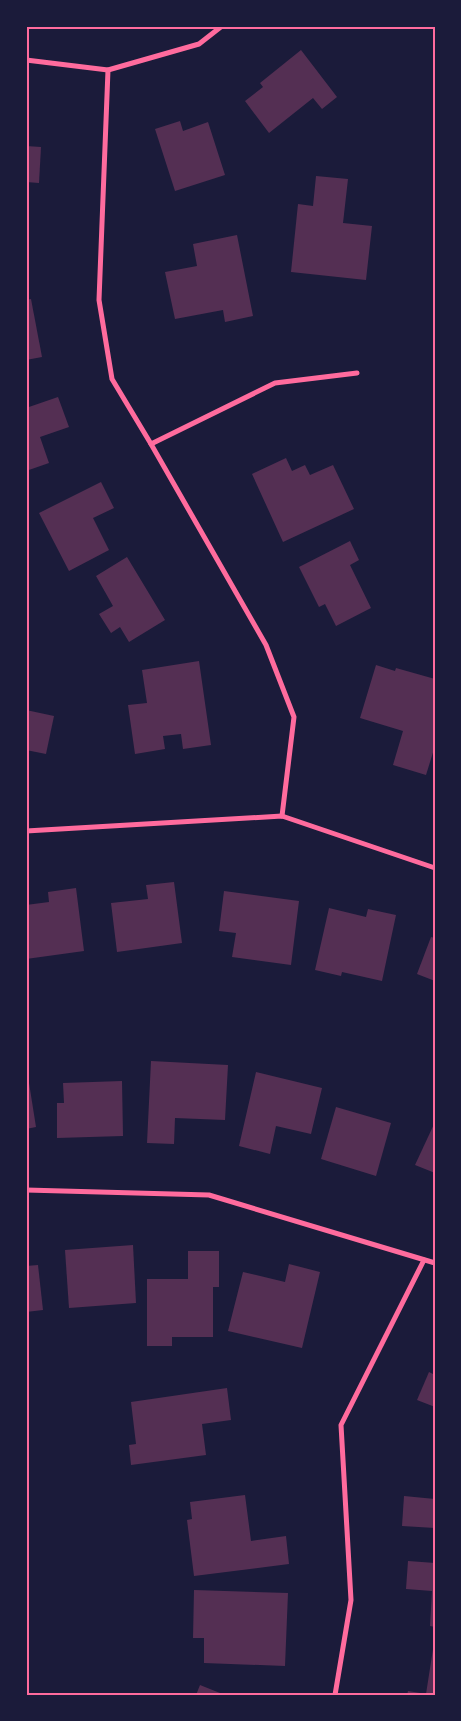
<svg xmlns="http://www.w3.org/2000/svg" width="461" height="1721" font-family="'Alegreya Sans',sans-serif">
  <rect width="100%" height="100%" fill="#1b1b3a"/>
  <g fill="#542f53">
    <path d="M 301,50 L 337,97 L 322,109 L 313,98 L 269,133 L 245,101 L 263,87 L 260,83 Z"/>
    <path d="M 180,121 L 183,131 L 208,122 L 225,175 L 175,191 L 155,129 Z"/>
    <path d="M 26,146 L 41,147 L 39,183 L 26,182 Z"/>
    <path d="M 316,176 L 348,179 L 343,223 L 372,226 L 366,280 L 291,272 L 298,204 L 313,206 Z"/>
    <path d="M 237,235 L 253,316 L 225,322 L 223,310 L 175,319 L 165,272 L 197,266 L 193,244 Z"/>
    <path d="M 31,299 L 42,357 L 26,360 L 26,300 Z"/>
    <path d="M 58,397 L 69,427 L 40,437 L 49,463 L 26,471 L 26,408 Z"/>
    <path d="M 286,458 L 292,471 L 305,465 L 310,475 L 333,465 L 354,509 L 283,542 L 252,474 Z"/>
    <path d="M 101,482 L 114,508 L 93,518 L 109,550 L 69,571 L 39,513 Z"/>
    <path d="M 350,541 L 359,560 L 350,565 L 371,608 L 336,626 L 325,604 L 319,607 L 299,567 Z"/>
    <path d="M 127,557 L 165,620 L 129,642 L 120,627 L 111,633 L 99,614 L 113,606 L 96,576 Z"/>
    <path d="M 199,661 L 211,745 L 183,749 L 181,734 L 163,736 L 165,749 L 135,754 L 128,705 L 147,703 L 142,670 Z"/>
    <path d="M 376,665 L 395,671 L 396,668 L 435,679 L 435,746 L 426,775 L 393,765 L 403,731 L 360,718 Z"/>
    <path d="M 26,710 L 54,716 L 46,754 L 26,750 Z"/>
    <path d="M 174,882 L 182,943 L 117,952 L 111,903 L 148,899 L 146,885 Z"/>
    <path d="M 76,888 L 84,951 L 26,959 L 26,905 L 49,902 L 48,892 Z"/>
    <path d="M 224,891 L 299,901 L 291,965 L 232,957 L 236,933 L 219,931 Z"/>
    <path d="M 329,908 L 366,917 L 368,909 L 396,915 L 382,981 L 342,972 L 341,976 L 315,970 Z"/>
    <path d="M 431,937 L 435,938 L 435,981 L 417,974 Z"/>
    <path d="M 151,1061 L 228,1065 L 225,1120 L 175,1118 L 174,1144 L 147,1143 Z"/>
    <path d="M 26,1064 L 36,1127 L 26,1129 Z"/>
    <path d="M 256,1072 L 322,1088 L 311,1134 L 276,1126 L 270,1154 L 239,1146 Z"/>
    <path d="M 122,1081 L 123,1136 L 57,1138 L 57,1103 L 64,1103 L 63,1083 Z"/>
    <path d="M 336,1107 L 391,1123 L 376,1176 L 321,1159 Z"/>
    <path d="M 435,1122 L 435,1173 L 415,1165 Z"/>
    <path d="M 133,1245 L 136,1303 L 69,1308 L 65,1250 Z"/>
    <path d="M 188,1251 L 219,1251 L 219,1287 L 213,1287 L 213,1337 L 172,1337 L 172,1346 L 147,1346 L 147,1279 L 188,1279 Z"/>
    <path d="M 289,1264 L 320,1272 L 302,1348 L 228,1331 L 243,1272 L 285,1282 Z"/>
    <path d="M 38,1265 L 43,1310 L 26,1312 L 26,1266 Z"/>
    <path d="M 429,1372 L 435,1375 L 435,1407 L 417,1400 Z"/>
    <path d="M 227,1388 L 231,1420 L 202,1424 L 206,1455 L 131,1465 L 129,1445 L 136,1444 L 131,1402 Z"/>
    <path d="M 245,1495 L 251,1541 L 286,1536 L 289,1564 L 194,1576 L 187,1520 L 192,1519 L 190,1502 Z"/>
    <path d="M 404,1496 L 435,1499 L 435,1528 L 402,1526 Z"/>
    <path d="M 408,1561 L 435,1563 L 435,1627 L 430,1626 L 432,1591 L 406,1589 Z"/>
    <path d="M 194,1590 L 288,1593 L 285,1666 L 204,1663 L 204,1638 L 193,1638 Z"/>
    <path d="M 433,1649 L 435,1650 L 435,1695 L 407,1695 L 408,1691 L 426,1694 Z"/>
    <path d="M 200,1685 L 225,1695 L 196,1695 Z"/>
  </g>
  <g fill="none" stroke-linecap="round" stroke-linejoin="round">
    <g stroke="#ff6b9d" stroke-width="5">
      <path d="M 26,60 L 108,70 L 199,44 L 222,26"/>
      <path d="M 108,70 L 99,300 L 112,379 L 151,444 L 266,645 L 294,717 L 282,816"/>
      <path d="M 151,444 L 275,383 L 357,373"/>
      <path d="M 26,831 L 282,816 L 435,868"/>
      <path d="M 26,1190 L 209,1195 L 435,1263"/>
      <path d="M 335,1695 L 351,1600 L 341,1425 L 424,1260"/>
    </g>
  </g>
  <rect width="461" height="1721" fill="none" stroke="#1b1b3a" stroke-width="55"/>
  <rect x="28" y="28" width="406" height="1666" fill="none" stroke="#ff6b9d" stroke-width="2"/>
</svg>
